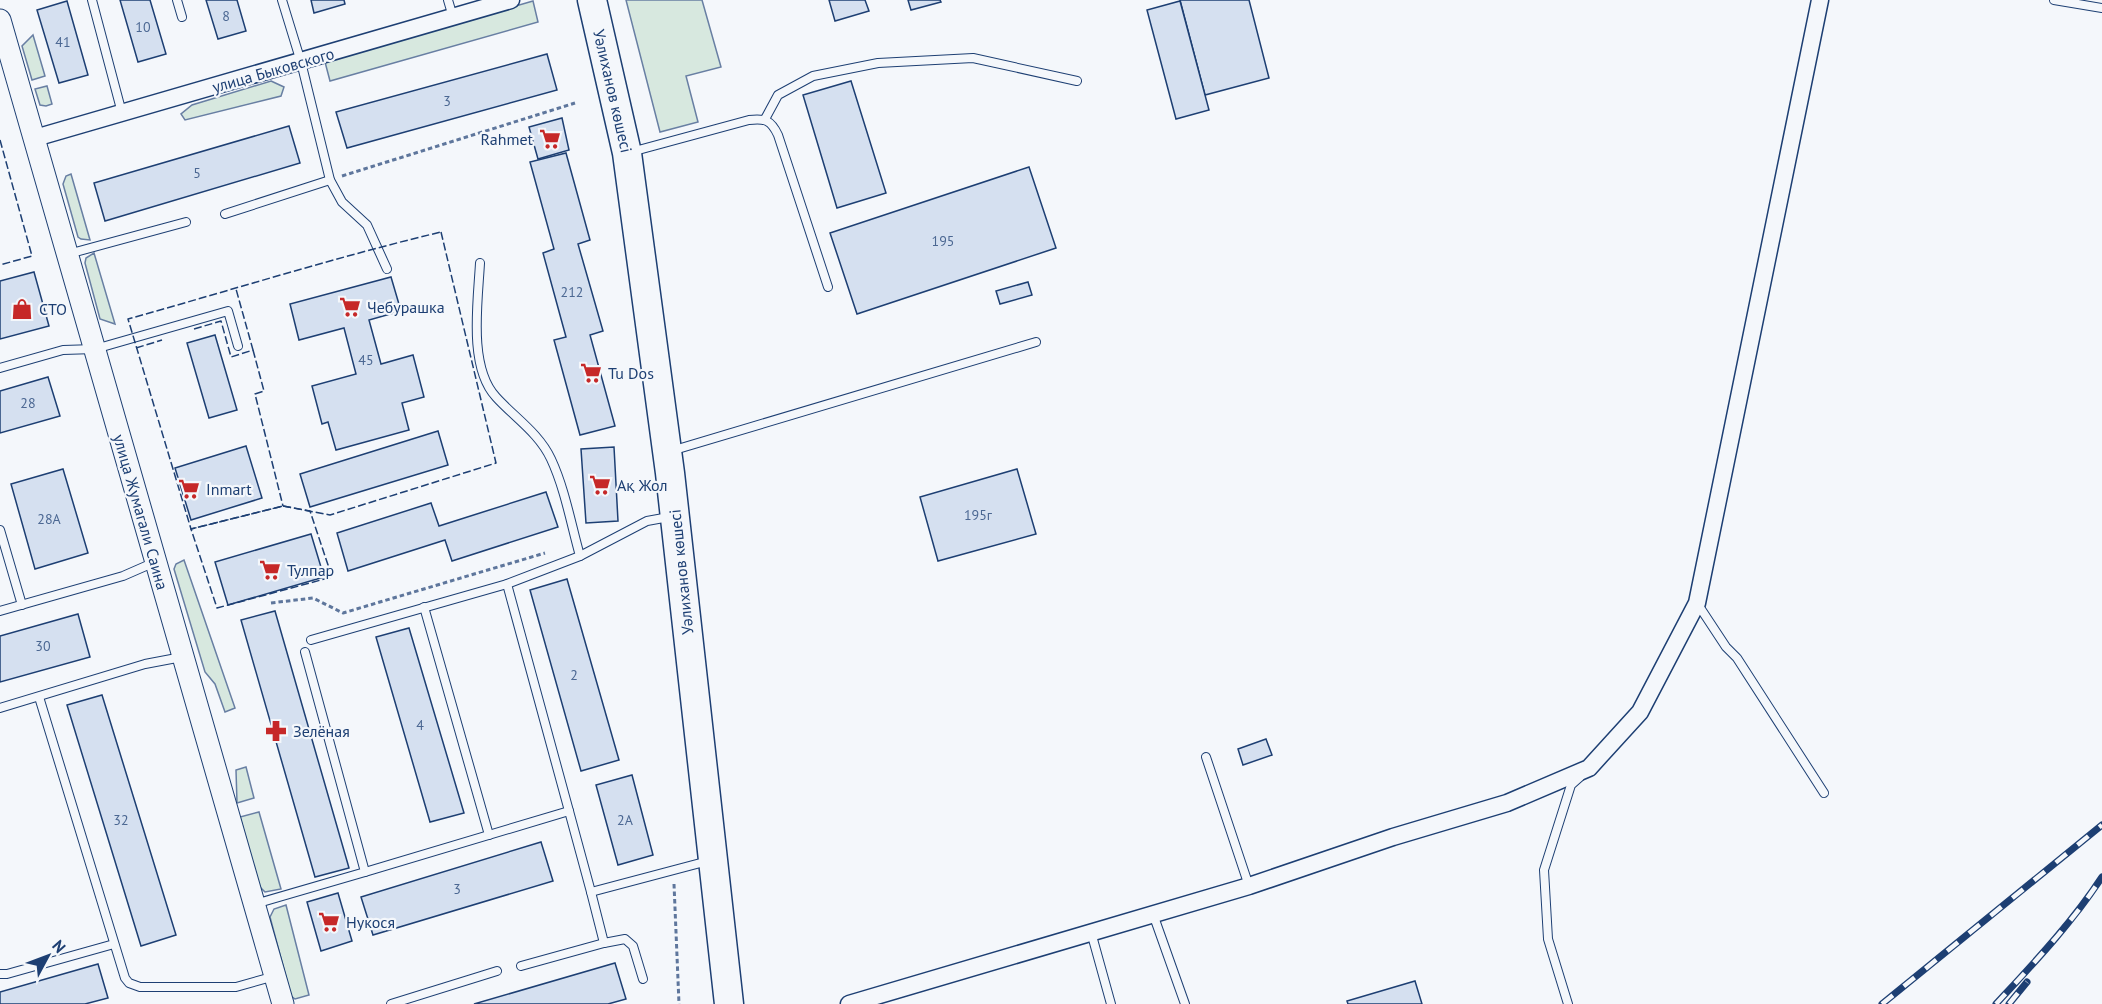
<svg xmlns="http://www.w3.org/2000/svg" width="2102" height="1004" font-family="'PT Sans',sans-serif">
  <rect width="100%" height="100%" fill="#f4f7fb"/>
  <g fill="#d7e8df" stroke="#687fa3" stroke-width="1.5">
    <path d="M 626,0 L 702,0 L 721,67 L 686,76 L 698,122 L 660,132 Z"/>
    <path d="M 533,1 L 538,22 L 330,81 L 325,62 Z"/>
    <path d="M 33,35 L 45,76 L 32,80 L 22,46 Z"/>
    <path d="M 271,81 L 284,87 L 281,96 L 185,120 L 181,114 L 192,105 Z"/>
    <path d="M 47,86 L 52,104 L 46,106 L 40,105 L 35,89 Z"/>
    <path d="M 71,174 L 90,240 L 81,239 L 78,237 L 63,184 L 66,176 Z"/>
    <path d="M 94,253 L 115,324 L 100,319 L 85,263 L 86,258 Z"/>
    <path d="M 184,560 L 235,708 L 225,712 L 215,684 L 205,672 L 174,569 L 176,564 Z"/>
    <path d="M 246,767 L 254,798 L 237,803 L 236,770 Z"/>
    <path d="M 259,812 L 281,889 L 265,892 L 259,886 L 240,817 Z"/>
    <path d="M 286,905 L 309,995 L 295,999 L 291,996 L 270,917 L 274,909 Z"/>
  </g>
  <g fill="#d5e0f0" stroke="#1d3f73" stroke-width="1.5">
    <path d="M 120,0 L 150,0 L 166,54 L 138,62 Z"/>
    <path d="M 206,0 L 237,0 L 246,31 L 218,39 Z"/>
    <path d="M 311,0 L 344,0 L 345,4 L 314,13 Z"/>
    <path d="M 829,0 L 865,0 L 869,11 L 835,21 Z"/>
    <path d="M 908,0 L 940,0 L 941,2 L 911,10 Z"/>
    <path d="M 1180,0 L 1249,0 L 1269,78 L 1205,95 Z"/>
    <path d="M 67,1 L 88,75 L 59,83 L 37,10 Z"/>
    <path d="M 1180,1 L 1209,110 L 1176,119 L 1147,10 Z"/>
    <path d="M 547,54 L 557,90 L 347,148 L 336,112 Z"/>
    <path d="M 851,81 L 886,193 L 837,208 L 803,95 Z"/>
    <path d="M 562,118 L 569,150 L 538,159 L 529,127 Z"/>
    <path d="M 289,126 L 300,163 L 105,221 L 94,183 Z"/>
    <path d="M 566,153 L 590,240 L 578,244 L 603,331 L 590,335 L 615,426 L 580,435 L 554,340 L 566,337 L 543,253 L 554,249 L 530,162 Z"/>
    <path d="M 1029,167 L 1056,248 L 857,314 L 830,233 Z"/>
    <path d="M 34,272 L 49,326 L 0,339 L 0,281 Z"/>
    <path d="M 391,277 L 401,311 L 369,320 L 381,364 L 413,355 L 424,397 L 402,403 L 409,430 L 336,450 L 328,422 L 322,424 L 312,386 L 356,374 L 344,328 L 299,340 L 290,304 Z"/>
    <path d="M 1028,282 L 1032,295 L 1000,304 L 996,291 Z"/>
    <path d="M 215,335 L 237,410 L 209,418 L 187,343 Z"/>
    <path d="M 48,377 L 60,416 L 0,433 L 0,391 Z"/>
    <path d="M 438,431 L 448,465 L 310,507 L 300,474 Z"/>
    <path d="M 246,446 L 262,498 L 191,520 L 175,468 Z"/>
    <path d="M 614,447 L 618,521 L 586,523 L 581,449 Z"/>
    <path d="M 63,469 L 88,553 L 35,569 L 11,484 Z"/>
    <path d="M 1017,469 L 1036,534 L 938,561 L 920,497 Z"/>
    <path d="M 546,492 L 558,527 L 452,561 L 445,540 L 348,571 L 337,533 L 431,503 L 439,526 Z"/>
    <path d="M 311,534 L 324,577 L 228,605 L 215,562 Z"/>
    <path d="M 567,579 L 619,760 L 581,771 L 530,590 Z"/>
    <path d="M 275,611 L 349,868 L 315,877 L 241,620 Z"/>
    <path d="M 78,614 L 90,657 L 0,682 L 0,636 Z"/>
    <path d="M 409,628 L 464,813 L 430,822 L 376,637 Z"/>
    <path d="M 102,695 L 176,935 L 141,946 L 67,705 Z"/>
    <path d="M 1266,739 L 1272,755 L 1243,765 L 1238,749 Z"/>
    <path d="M 632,775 L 653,855 L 618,865 L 596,785 Z"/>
    <path d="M 541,842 L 553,881 L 373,935 L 361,897 Z"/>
    <path d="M 338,893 L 352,941 L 321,951 L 307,902 Z"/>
    <path d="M 615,963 L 626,999 L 608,1004 L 474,1004 Z"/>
    <path d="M 98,964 L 108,998 L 85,1004 L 0,1004 L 0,992 Z"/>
    <path d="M 1415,981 L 1422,1004 L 1348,1004 L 1347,1001 Z"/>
  </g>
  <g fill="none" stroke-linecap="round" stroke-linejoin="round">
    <defs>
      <g id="service">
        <path d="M 92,0 L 122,113"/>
        <path d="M 177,0 L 182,17"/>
        <path d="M 282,0 L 301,62 L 330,180 L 342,202 L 367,225 L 387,269"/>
        <path d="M 448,0 L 453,17"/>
        <path d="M 2054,0 L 2102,8"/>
        <path d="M 765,119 L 778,95 L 813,76 L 878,63 L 973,58 L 1077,81"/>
        <path d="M 631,152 L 749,120 C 765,118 771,120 778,135 L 828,287"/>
        <path d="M 225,214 L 330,180"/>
        <path d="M 68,254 L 186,222"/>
        <path d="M 480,263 C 478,301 468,367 496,397 C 514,417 539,433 551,459 C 565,489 571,524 580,556"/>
        <path d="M 0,368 L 63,350 L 95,349 L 228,311 L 238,346"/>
        <path d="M 671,451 L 1036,342"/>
        <path d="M 0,530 L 22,605"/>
        <path d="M 507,584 L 569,811"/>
        <path d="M 1697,603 L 1726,647 L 1737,658 L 1824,793"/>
        <path d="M 424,607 L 489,835"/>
        <path d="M 0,611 L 123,576 L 155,562"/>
        <path d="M 311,640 L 507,584 L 580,556 L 647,521 L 669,517"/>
        <path d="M 39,697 L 125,978 L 129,983 L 140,987 L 236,987 L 275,976"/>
        <path d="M 0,708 L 145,664 L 182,657"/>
        <path d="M 1206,757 L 1249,886"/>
        <path d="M 365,872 L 569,811 L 591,892 L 708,861"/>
        <path d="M 591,892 L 604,943"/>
        <path d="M 255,904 L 365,872 L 305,652"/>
        <path d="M 1153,914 L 1185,1004"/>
        <path d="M 1091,932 L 1111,1004"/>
        <path d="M 521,966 L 604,943 L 625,939 L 633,946 L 643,979"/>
        <path d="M 0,974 L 7,974 L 114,944"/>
        <path d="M 391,1004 L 497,971"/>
        <path d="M 1568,1004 L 1548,939 L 1544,870 L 1571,785 L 1580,777"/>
      </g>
      <g id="minor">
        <path d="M 35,138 L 511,0"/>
        <path d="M 849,1004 L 1249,886 L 1393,837 L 1507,803 L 1589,768 L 1640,712 L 1697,603 L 1820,0"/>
      </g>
      <path id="tertiary" d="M 0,20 L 283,1004"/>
      <path id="trunk" d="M 592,0 L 627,153 L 670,473 L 729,1004"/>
    </defs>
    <use href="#service" stroke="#1d3f73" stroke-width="10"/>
    <use href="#minor" stroke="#1d3f73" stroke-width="19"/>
    <use href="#tertiary" stroke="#1d3f73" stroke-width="23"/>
    <use href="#trunk" stroke="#1d3f73" stroke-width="31"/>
    <g stroke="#5e769c" stroke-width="3" stroke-dasharray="4.5 3" stroke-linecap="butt">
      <path d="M 342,176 L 575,103"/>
      <path d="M 271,603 L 313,598 L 343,613 L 545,553"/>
      <path d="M 674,884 L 679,1004"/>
    </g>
    <use href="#service" stroke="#f4f7fb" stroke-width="8"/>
    <use href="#minor" stroke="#f4f7fb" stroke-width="16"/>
    <use href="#tertiary" stroke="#f4f7fb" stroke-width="21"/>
    <use href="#trunk" stroke="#f4f7fb" stroke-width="28"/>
    <defs>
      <g id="rail">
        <path d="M 1882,1004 L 2102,825"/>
        <path d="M 1996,1004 C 2033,964 2072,923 2102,877"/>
        <path d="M 2009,1004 L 2027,982"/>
      </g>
    </defs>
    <use href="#rail" stroke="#1d3f73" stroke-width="7"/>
    <use href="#rail" stroke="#f4f7fb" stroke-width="4.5" stroke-dasharray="14" stroke-linecap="butt"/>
    <g stroke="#1d3f73" stroke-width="1.5" stroke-dasharray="8 3" stroke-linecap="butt">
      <path d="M 0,140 L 32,256 L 0,265"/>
      <path d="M 441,232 L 496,463 L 330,515 L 283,506 L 191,529 L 128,319 C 232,290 336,257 441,232 Z"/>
      <path d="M 194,329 L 221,321 L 231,357 L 253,350 L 236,289"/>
      <path d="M 136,348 L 162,340"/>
      <path d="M 253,350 L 264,391 L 255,394 L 283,506"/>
      <path d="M 283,506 L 310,511 L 332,577 L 217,608 L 191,529 Z"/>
    </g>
  </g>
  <defs>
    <symbol id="supermarket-bare" viewBox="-9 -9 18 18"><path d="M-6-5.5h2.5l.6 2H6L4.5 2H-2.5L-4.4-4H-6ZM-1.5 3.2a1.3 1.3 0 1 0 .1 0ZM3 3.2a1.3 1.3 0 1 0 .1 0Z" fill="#c62828" stroke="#f4f7fb" stroke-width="2.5" paint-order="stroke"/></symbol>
    <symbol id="shop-bare" viewBox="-9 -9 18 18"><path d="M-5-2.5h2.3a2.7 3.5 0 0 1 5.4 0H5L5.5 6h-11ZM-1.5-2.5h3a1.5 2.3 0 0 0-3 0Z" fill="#c62828" stroke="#f4f7fb" stroke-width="2.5" paint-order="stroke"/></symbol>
    <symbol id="pharmacy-bare" viewBox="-9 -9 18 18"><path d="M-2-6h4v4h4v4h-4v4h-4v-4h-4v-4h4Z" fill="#c62828" stroke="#f4f7fb" stroke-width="2.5" paint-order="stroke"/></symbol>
  </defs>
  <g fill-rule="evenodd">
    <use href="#supermarket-bare" x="535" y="124" width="30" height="30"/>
    <use href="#supermarket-bare" x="335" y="292" width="30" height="30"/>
    <use href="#shop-bare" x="7" y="294" width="30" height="30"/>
    <use href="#supermarket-bare" x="576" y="358" width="30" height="30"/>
    <use href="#supermarket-bare" x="585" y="470" width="30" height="30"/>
    <use href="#supermarket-bare" x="174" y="474" width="30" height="30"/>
    <use href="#supermarket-bare" x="255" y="555" width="30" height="30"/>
    <use href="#pharmacy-bare" x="261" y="716" width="30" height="30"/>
    <use href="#supermarket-bare" x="314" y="907" width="30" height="30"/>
  </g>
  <g text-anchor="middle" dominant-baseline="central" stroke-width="4.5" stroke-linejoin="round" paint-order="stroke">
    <g font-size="14" fill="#4b6792">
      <text x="226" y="16">8</text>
      <text x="143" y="27">10</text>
      <text x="63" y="42">41</text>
      <text x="447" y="101">3</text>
      <text x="197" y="173">5</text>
      <text x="943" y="241">195</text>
      <text x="572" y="292">212</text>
      <text x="366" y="360">45</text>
      <text x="28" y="403">28</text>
      <text x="978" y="515">195г</text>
      <text x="49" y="519">28А</text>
      <text x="43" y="646">30</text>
      <text x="574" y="675">2</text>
      <text x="420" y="725">4</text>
      <text x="121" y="820">32</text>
      <text x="625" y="820">2А</text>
      <text x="457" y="889">3</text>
    </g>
    <g font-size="16" fill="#1d3f73" stroke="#f4f7fb">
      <text transform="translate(273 70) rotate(-16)">улица Быковского</text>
      <text transform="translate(613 91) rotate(77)">Уәлиханов көшесі</text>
      <text transform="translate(141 512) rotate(74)">улица Жумагали Саина</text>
      <text transform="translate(681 572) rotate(-96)">Уәлиханов көшесі</text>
    </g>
    <g font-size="16" fill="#1d3f73" stroke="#f4f7fb" text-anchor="start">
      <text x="533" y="139" text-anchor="end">Rahmet</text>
      <text x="367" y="307">Чебурашка</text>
      <text x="39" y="309">СТО</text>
      <text x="608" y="373">Tu Dos</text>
      <text x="617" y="485">Ақ Жол</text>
      <text x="206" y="489">Inmart</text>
      <text x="287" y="570">Тулпар</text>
      <text x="293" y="731">Зелёная</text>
      <text x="346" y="922">Нукося</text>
    </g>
  </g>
  <g transform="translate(48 956) rotate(49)" stroke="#f4f7fb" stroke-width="4.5" paint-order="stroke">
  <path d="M0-4.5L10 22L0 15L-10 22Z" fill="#1d3f73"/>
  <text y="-9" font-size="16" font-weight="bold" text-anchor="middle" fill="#1d3f73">N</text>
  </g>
</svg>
